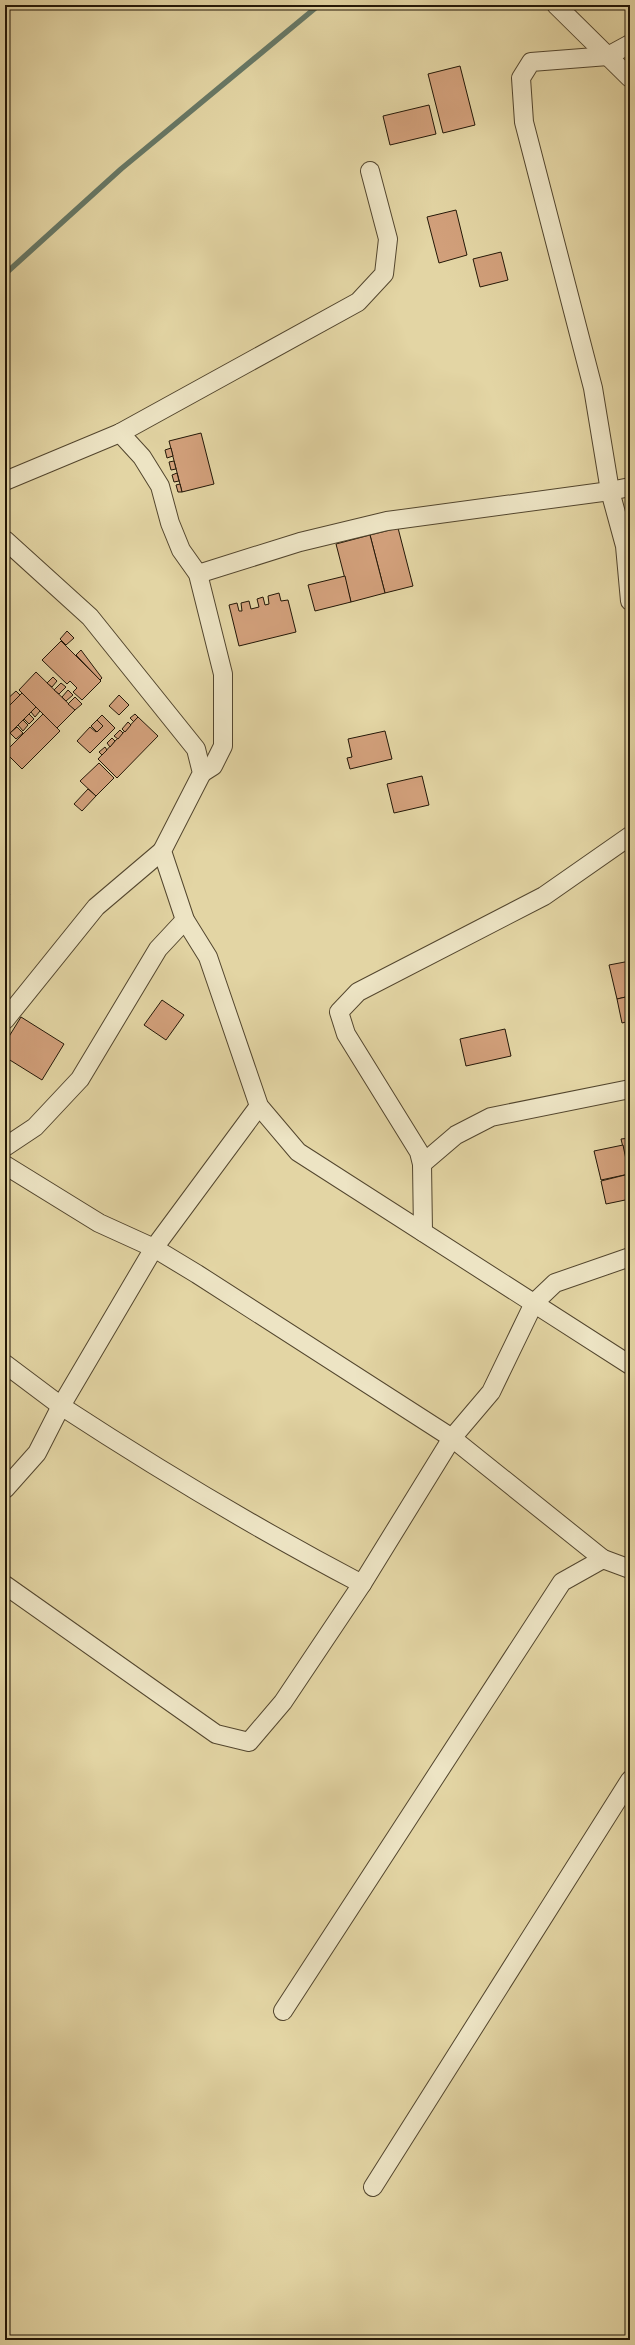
<svg xmlns="http://www.w3.org/2000/svg" width="635" height="2345" font-family="'IM FELL English',serif">
  <rect width="100%" height="100%" fill="#e3d5a4"/>
  <filter id="stains"><feTurbulence type="fractalNoise" baseFrequency=".005" numOctaves="4"/><feColorMatrix values="0 0 0 0 .2 0 0 0 0 .09 0 0 0 0 .02 0 0 0 .5 -.17"/></filter>
  <radialGradient id="worn" r=".72"><stop offset=".6" stop-color="#630" stop-opacity="0"/><stop offset="1" stop-color="#630" stop-opacity=".3"/></radialGradient>
  <g fill="none" stroke-linecap="round" stroke-linejoin="round">
    <path stroke="#677866" stroke-width="5.5" d="M 5,274 L 121,169 L 319,5"/>
  </g>
  <g fill="#d2a07b" stroke="#231707">
    <path d="M 460,66 L 475,125 L 443,133 L 428,74 Z"/>
    <path d="M 429,105 L 436,134 L 390,145 L 383,116 Z"/>
    <path d="M 456,210 L 467,255 L 439,263 L 427,217 Z"/>
    <path d="M 501,252 L 508,280 L 480,287 L 473,259 Z"/>
    <path d="M 201,433 L 214,484 L 182,492 L 169,441 Z"/>
    <path d="M 171,448 L 173,456 L 167,458 L 165,450 Z"/>
    <path d="M 174,461 L 176,469 L 171,470 L 169,462 Z"/>
    <path d="M 177,473 L 179,481 L 174,482 L 172,475 Z"/>
    <path d="M 180,484 L 182,492 L 178,492 L 176,485 Z"/>
    <path d="M 398,528 L 413,586 L 385,593 L 370,535 Z"/>
    <path d="M 370,535 L 385,593 L 351,602 L 336,544 Z"/>
    <path d="M 345,576 L 351,602 L 315,611 L 308,585 Z"/>
    <path d="M 279,593 L 281,601 L 288,600 L 296,632 L 239,646 L 229,605 L 237,603 L 239,611 L 242,611 L 241,603 L 249,601 L 251,609 L 259,607 L 257,599 L 263,597 L 265,605 L 269,604 L 268,596 Z"/>
    <path d="M 67,631 L 74,638 L 66,645 L 60,639 Z"/>
    <path d="M 61,641 L 101,681 L 82,700 L 73,692 L 77,688 L 70,681 L 67,684 L 42,660 Z"/>
    <path d="M 81,650 L 102,678 L 100,680 L 76,655 Z"/>
    <path d="M 36,672 L 75,710 L 57,728 L 19,690 Z"/>
    <path d="M 53,677 L 57,681 L 52,687 L 47,683 Z"/>
    <path d="M 61,683 L 66,687 L 59,694 L 54,690 Z"/>
    <path d="M 68,690 L 73,695 L 66,701 L 62,697 Z"/>
    <path d="M 16,691 L 20,695 L 5,710 L 5,701 Z"/>
    <path d="M 22,693 L 36,707 L 5,738 L 5,710 Z"/>
    <path d="M 119,695 L 129,705 L 119,715 L 109,706 Z"/>
    <path d="M 75,697 L 82,704 L 75,710 L 68,704 Z"/>
    <path d="M 36,707 L 40,711 L 35,717 L 31,712 Z"/>
    <path d="M 29,714 L 34,719 L 29,724 L 24,719 Z"/>
    <path d="M 43,714 L 60,731 L 22,769 L 5,752 Z"/>
    <path d="M 135,714 L 138,717 L 134,722 L 130,718 Z"/>
    <path d="M 102,715 L 115,728 L 90,753 L 77,741 L 90,727 L 96,732 L 103,726 L 97,720 Z"/>
    <path d="M 138,717 L 158,736 L 117,778 L 98,759 Z"/>
    <path d="M 23,720 L 28,725 L 23,731 L 18,725 Z"/>
    <path d="M 97,720 L 103,726 L 97,732 L 91,726 Z"/>
    <path d="M 128,722 L 131,725 L 125,732 L 122,729 Z"/>
    <path d="M 17,727 L 23,733 L 16,739 L 10,733 Z"/>
    <path d="M 120,730 L 123,733 L 118,739 L 114,736 Z"/>
    <path d="M 385,731 L 392,759 L 350,769 L 347,758 L 352,757 L 348,739 Z"/>
    <path d="M 112,738 L 115,741 L 110,747 L 107,743 Z"/>
    <path d="M 5,741 L 10,745 L 5,750 Z"/>
    <path d="M 105,747 L 107,750 L 102,755 L 99,752 Z"/>
    <path d="M 99,763 L 114,778 L 96,796 L 80,781 Z"/>
    <path d="M 422,776 L 429,805 L 394,813 L 387,784 Z"/>
    <path d="M 88,789 L 96,796 L 82,811 L 74,804 Z"/>
    <path d="M 5,890 L 10,894 L 5,900 Z"/>
    <path d="M 630,961 L 630,996 L 617,999 L 609,965 Z"/>
    <path d="M 630,996 L 630,1021 L 622,1023 L 617,999 Z"/>
    <path d="M 162,1000 L 184,1015 L 166,1040 L 144,1025 Z"/>
    <path d="M 21,1017 L 64,1044 L 42,1080 L 5,1057 L 5,1043 Z"/>
    <path d="M 505,1029 L 511,1056 L 466,1066 L 460,1039 Z"/>
    <path d="M 630,1138 L 630,1172 L 629,1172 L 621,1139 Z"/>
    <path d="M 623,1145 L 629,1174 L 601,1180 L 594,1151 Z"/>
    <path d="M 629,1174 L 630,1199 L 606,1204 L 601,1181 Z"/>
  </g>
  <g fill="none" stroke-linecap="round" stroke-linejoin="round">
    <defs>
      <g id="street">
        <path d="M 556,5 L 630,78"/>
        <path d="M 630,44 L 608,56 L 531,62 L 521,78 L 524,122 L 593,388 L 610,491 L 625,546 L 630,601"/>
        <path d="M 120,433 L 142,457 L 160,486 L 170,523 L 181,550 L 198,574 L 223,674 L 223,746 L 213,766 L 202,773"/>
        <path d="M 5,481 L 120,433 L 358,302 L 384,274 L 388,239 L 370,171"/>
        <path d="M 5,540 L 90,617 L 196,749 L 202,773 L 162,851 L 185,920 L 208,957 L 259,1106 L 298,1152 L 630,1365"/>
        <path d="M 198,574 L 300,542 L 387,521 L 610,491 L 630,487"/>
        <path d="M 5,1020 L 96,907 L 162,851"/>
        <path d="M 5,1147 L 35,1127 L 80,1079 L 158,949 L 185,920"/>
        <path d="M 422,1164 L 456,1135 L 491,1117 L 630,1089"/>
        <path d="M 5,1165 L 99,1223 L 154,1248 L 197,1274 L 452,1438 L 603,1559"/>
        <path d="M 423,1232 L 422,1164 L 419,1152 L 346,1034 L 339,1012 L 358,992 L 544,896 L 630,836"/>
        <path d="M 5,1364 L 61,1406 L 154,1248 L 259,1106"/>
        <path d="M 5,1489 L 37,1453 L 61,1406 C 159,1470 259,1530 362,1584"/>
        <path d="M 5,1585 L 216,1734 L 249,1742 L 283,1702 L 362,1584 L 452,1438 L 491,1392 L 534,1303 L 555,1283 L 630,1257"/>
        <path d="M 283,2011 L 562,1582 L 603,1559 L 630,1569"/>
        <path d="M 373,2187 L 630,1780"/>
      </g>
    </defs>
    <use href="#street" stroke="#53462e" stroke-width="20"/>
    <use href="#street" stroke="#ede4c4" stroke-width="18"/>
  </g>
  <rect width="635" height="2345" fill="none" stroke="#e3d5a4" stroke-width="20"/>
  <rect x="6" y="6" width="623" height="2333" fill="none" stroke="#231707" stroke-width="2"/>
  <rect x="10" y="10" width="615" height="2325" fill="none" stroke="#231707"/>
  <rect width="100%" height="100%" filter="url(#stains)"/>
  <rect width="100%" height="100%" fill="url(#worn)"/>
</svg>
